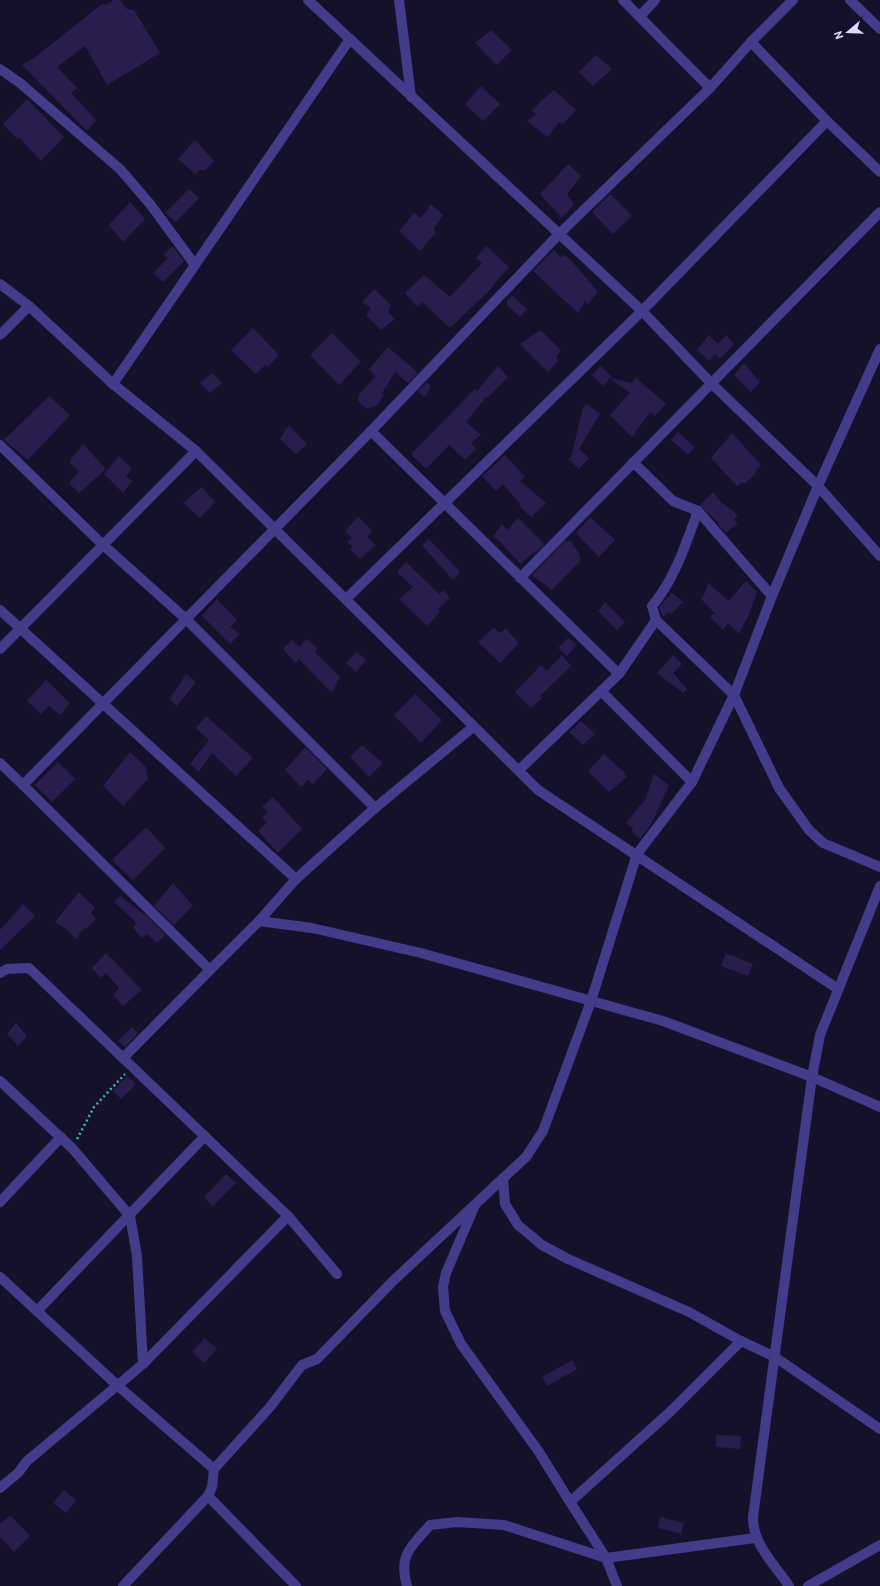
<svg xmlns="http://www.w3.org/2000/svg" width="880" height="1586" font-family="'PT Sans',sans-serif">
  <rect width="100%" height="100%" fill="#16112b"/>
  <g fill="#281d4c">
    <path d="M 114,0 L 120,0 L 127,9 L 134,10 L 160,53 L 107,85 L 85,46 L 57,67 L 77,88 L 71,93 L 96,120 L 87,131 L 22,65 L 34,58 L 102,4 L 106,5 Z"/>
    <path d="M 491,30 L 512,50 L 497,65 L 475,43 Z"/>
    <path d="M 596,55 L 612,69 L 593,86 L 579,72 Z"/>
    <path d="M 481,86 L 500,104 L 483,121 L 465,104 Z"/>
    <path d="M 554,90 L 576,110 L 563,124 L 559,122 L 548,137 L 527,121 L 536,114 L 532,111 L 540,102 Z"/>
    <path d="M 27,99 L 64,137 L 41,161 L 19,137 L 17,139 L 3,124 Z"/>
    <path d="M 195,140 L 214,161 L 204,171 L 200,169 L 195,174 L 178,159 Z"/>
    <path d="M 568,164 L 581,176 L 567,194 L 574,204 L 562,218 L 540,194 Z"/>
    <path d="M 189,189 L 199,198 L 176,222 L 165,213 Z"/>
    <path d="M 610,194 L 632,216 L 613,234 L 592,212 Z"/>
    <path d="M 130,202 L 145,219 L 123,242 L 109,225 Z"/>
    <path d="M 431,204 L 443,215 L 434,229 L 435,233 L 420,251 L 399,231 L 414,213 L 421,218 Z"/>
    <path d="M 172,246 L 184,261 L 163,282 L 153,273 L 168,258 L 164,255 Z"/>
    <path d="M 486,246 L 509,267 L 494,284 L 495,285 L 450,328 L 422,302 L 418,307 L 405,293 L 424,275 L 450,297 L 482,263 L 476,258 Z"/>
    <path d="M 554,250 L 561,257 L 563,255 L 569,258 L 598,292 L 588,304 L 585,301 L 578,313 L 533,271 Z"/>
    <path d="M 374,289 L 391,305 L 388,312 L 395,319 L 381,330 L 366,315 L 371,308 L 362,302 Z"/>
    <path d="M 512,295 L 527,309 L 520,317 L 507,305 L 507,301 Z"/>
    <path d="M 253,328 L 279,355 L 268,367 L 265,365 L 256,374 L 231,350 Z"/>
    <path d="M 540,330 L 561,350 L 556,357 L 558,361 L 548,372 L 520,344 Z"/>
    <path d="M 332,333 L 361,362 L 339,385 L 310,355 Z"/>
    <path d="M 709,335 L 718,344 L 726,335 L 734,344 L 720,359 L 715,354 L 709,361 L 697,350 Z"/>
    <path d="M 388,347 L 418,373 L 408,383 L 395,372 L 382,393 L 384,394 L 377,405 L 367,409 L 358,402 L 359,394 L 376,376 L 369,369 Z"/>
    <path d="M 744,363 L 760,382 L 751,392 L 734,375 Z"/>
    <path d="M 498,366 L 508,377 L 487,398 L 486,397 L 466,422 L 481,435 L 471,443 L 476,449 L 465,460 L 449,445 L 426,469 L 411,454 L 475,389 L 477,391 Z"/>
    <path d="M 601,366 L 611,376 L 610,378 L 632,383 L 636,378 L 666,404 L 655,416 L 650,412 L 632,437 L 610,415 L 630,393 L 610,378 L 603,386 L 592,375 Z"/>
    <path d="M 212,373 L 222,383 L 210,393 L 200,383 Z"/>
    <path d="M 427,382 L 430,385 L 430,389 L 424,397 L 418,391 Z"/>
    <path d="M 49,396 L 70,415 L 28,460 L 4,440 Z"/>
    <path d="M 587,404 L 600,414 L 579,449 L 589,458 L 579,469 L 568,459 L 571,457 L 583,408 Z"/>
    <path d="M 289,425 L 307,444 L 296,454 L 280,439 Z"/>
    <path d="M 678,432 L 695,447 L 688,455 L 671,440 Z"/>
    <path d="M 732,433 L 761,465 L 753,476 L 744,484 L 742,482 L 737,486 L 711,458 Z"/>
    <path d="M 83,444 L 106,469 L 79,493 L 69,483 L 79,471 L 69,462 Z"/>
    <path d="M 505,455 L 525,477 L 520,481 L 546,503 L 531,517 L 519,506 L 520,504 L 503,484 L 496,491 L 482,476 Z"/>
    <path d="M 119,456 L 132,469 L 126,476 L 132,481 L 123,493 L 104,474 Z"/>
    <path d="M 202,487 L 215,502 L 200,518 L 183,503 Z"/>
    <path d="M 713,492 L 720,501 L 738,515 L 734,519 L 738,523 L 726,533 L 718,524 L 719,523 L 700,505 Z"/>
    <path d="M 358,517 L 372,530 L 367,537 L 376,545 L 360,559 L 350,549 L 353,547 L 347,542 L 352,538 L 345,531 Z"/>
    <path d="M 590,517 L 615,540 L 599,557 L 576,533 Z"/>
    <path d="M 518,518 L 544,544 L 534,554 L 534,551 L 521,564 L 504,547 L 505,546 L 493,536 L 502,524 L 507,530 Z"/>
    <path d="M 429,539 L 460,572 L 453,580 L 422,545 Z"/>
    <path d="M 565,541 L 571,542 L 580,555 L 580,561 L 552,590 L 533,576 L 533,574 Z"/>
    <path d="M 406,562 L 439,594 L 443,590 L 450,598 L 438,609 L 440,612 L 427,626 L 399,599 L 413,587 L 397,572 Z"/>
    <path d="M 746,581 L 757,592 L 749,614 L 739,634 L 728,623 L 723,630 L 710,617 L 715,613 L 701,599 L 706,591 L 708,583 L 729,601 Z"/>
    <path d="M 672,593 L 683,602 L 671,614 L 669,612 L 663,617 L 659,607 Z"/>
    <path d="M 217,599 L 237,620 L 230,627 L 240,634 L 230,644 L 202,616 Z"/>
    <path d="M 605,602 L 625,622 L 617,630 L 598,611 Z"/>
    <path d="M 494,627 L 499,633 L 506,629 L 519,643 L 500,663 L 478,642 Z"/>
    <path d="M 568,638 L 577,644 L 567,656 L 558,648 Z"/>
    <path d="M 307,639 L 317,648 L 315,652 L 340,677 L 332,693 L 299,659 L 295,663 L 283,649 L 292,640 L 299,647 Z"/>
    <path d="M 356,652 L 366,660 L 356,672 L 346,663 Z"/>
    <path d="M 562,655 L 571,666 L 540,696 L 542,698 L 531,708 L 515,692 L 541,665 L 547,671 Z"/>
    <path d="M 673,655 L 682,664 L 673,673 L 687,689 L 683,693 L 657,673 Z"/>
    <path d="M 186,674 L 196,682 L 177,706 L 170,699 Z"/>
    <path d="M 46,680 L 70,703 L 60,715 L 49,706 L 41,714 L 27,701 Z"/>
    <path d="M 415,694 L 442,720 L 421,743 L 394,715 Z"/>
    <path d="M 206,716 L 253,758 L 236,776 L 212,753 L 199,771 L 190,764 L 209,740 L 196,728 Z"/>
    <path d="M 581,721 L 595,734 L 583,745 L 569,732 Z"/>
    <path d="M 362,745 L 383,763 L 369,777 L 350,757 Z"/>
    <path d="M 305,747 L 327,769 L 313,784 L 308,780 L 301,787 L 285,770 Z"/>
    <path d="M 130,752 L 146,767 L 148,779 L 123,806 L 103,786 Z"/>
    <path d="M 604,754 L 626,774 L 625,775 L 627,777 L 609,792 L 588,771 Z"/>
    <path d="M 58,762 L 75,779 L 52,802 L 35,785 Z"/>
    <path d="M 654,774 L 669,785 L 652,823 L 640,839 L 632,832 L 633,828 L 626,823 L 646,798 Z"/>
    <path d="M 273,797 L 302,829 L 278,853 L 258,831 L 267,822 L 262,818 L 268,812 L 262,807 Z"/>
    <path d="M 146,827 L 165,848 L 133,880 L 112,860 Z"/>
    <path d="M 173,883 L 193,906 L 174,925 L 154,906 Z"/>
    <path d="M 79,892 L 95,908 L 91,913 L 96,919 L 86,929 L 84,928 L 76,939 L 66,929 L 55,922 Z"/>
    <path d="M 120,896 L 149,918 L 165,935 L 157,943 L 147,934 L 142,938 L 133,928 L 137,923 L 114,902 Z"/>
    <path d="M 23,904 L 35,916 L 0,950 L 0,930 Z"/>
    <path d="M 106,953 L 142,990 L 123,1006 L 113,995 L 119,988 L 106,973 L 101,978 L 92,968 Z"/>
    <path d="M 726,953 L 753,964 L 748,976 L 721,966 Z"/>
    <path d="M 16,1023 L 27,1036 L 18,1046 L 7,1034 Z"/>
    <path d="M 132,1027 L 138,1033 L 125,1047 L 118,1041 Z"/>
    <path d="M 127,1076 L 136,1084 L 121,1099 L 113,1091 Z"/>
    <path d="M 226,1174 L 236,1183 L 213,1206 L 204,1197 Z"/>
    <path d="M 205,1338 L 217,1349 L 204,1363 L 192,1352 Z"/>
    <path d="M 572,1360 L 577,1369 L 547,1386 L 542,1377 Z"/>
    <path d="M 716,1435 L 741,1436 L 740,1449 L 716,1447 Z"/>
    <path d="M 64,1490 L 76,1500 L 66,1513 L 53,1503 Z"/>
    <path d="M 10,1515 L 30,1536 L 14,1552 L 0,1537 L 0,1524 Z"/>
    <path d="M 660,1517 L 684,1523 L 681,1534 L 658,1528 Z"/>
  </g>
  <g fill="none" stroke-linecap="round" stroke-linejoin="round">
    <path stroke="#30bdbb" stroke-width="2.5" stroke-dasharray="2 3" stroke-linecap="butt" d="M 77,1139 L 94,1107 L 125,1074"/>
    <g stroke="#423c8a" stroke-width="10">
      <path d="M 308,0 L 642,311 L 710,382 L 818,486 L 880,556"/>
      <path d="M 399,0 L 411,97"/>
      <path d="M 623,0 L 710,88"/>
      <path d="M 850,0 L 880,29"/>
      <path d="M 640,16 L 655,0"/>
      <path d="M 751,42 L 827,121 L 880,172"/>
      <path d="M 0,69 L 20,83 L 120,169 L 150,204 L 195,265 L 113,384"/>
      <path d="M 195,265 L 350,39"/>
      <path d="M 0,284 L 29,306 L 113,384 L 196,451 L 538,790 L 838,989"/>
      <path d="M 0,335 L 29,306"/>
      <path d="M 371,431 L 619,674"/>
      <path d="M 0,445 L 102,544 L 186,619 L 375,808 L 473,727"/>
      <path d="M 633,462 L 673,501 L 698,511 L 772,596"/>
      <path d="M 698,511 C 686,543 675,579 652,606 L 656,620 L 734,695 L 779,788 L 809,830 L 823,843 L 880,867"/>
      <path d="M 520,578 L 880,212"/>
      <path d="M 346,599 L 642,311 L 827,121"/>
      <path d="M 0,610 L 296,879"/>
      <path d="M 0,649 L 196,451"/>
      <path d="M 601,691 L 692,782"/>
      <path d="M 0,763 L 23,785 L 371,431 L 559,234 L 710,88 L 751,42 L 793,0"/>
      <path d="M 519,770 L 619,674 L 656,620"/>
      <path d="M 23,785 L 210,970 L 259,921 L 312,928 L 421,953 L 663,1021 L 812,1077 L 880,1107"/>
      <path d="M 259,921 L 296,879 L 375,808"/>
      <path d="M 0,973 L 7,969 L 29,968 L 288,1216 L 337,1274"/>
      <path d="M 123,1058 L 210,970"/>
      <path d="M 0,1081 L 72,1148 L 130,1216 L 137,1256 L 143,1364"/>
      <path d="M 503,1178 L 505,1204 L 518,1225 L 542,1245 L 568,1259 L 689,1312 L 741,1341 L 775,1357 L 880,1429"/>
      <path d="M 0,1202 L 61,1137"/>
      <path d="M 475,1205 L 446,1273 L 443,1287 L 445,1311 L 461,1344 L 539,1452 L 570,1502 L 606,1558 L 617,1586"/>
      <path d="M 0,1277 L 118,1386 L 214,1469"/>
      <path d="M 37,1311 L 205,1136"/>
      <path d="M 0,1488 L 18,1473 L 27,1461 L 143,1364 L 288,1216"/>
      <path d="M 208,1496 L 296,1586"/>
      <path d="M 570,1502 L 671,1411 L 741,1341"/>
      <path d="M 123,1586 L 208,1496 L 212,1487 L 214,1469 L 270,1407 L 302,1365 L 317,1359 L 393,1281 L 526,1157 L 543,1131 L 591,1001 L 637,854 L 692,782 L 734,695 L 772,596 L 818,486 L 880,349"/>
      <path d="M 407,1586 C 398,1555 411,1547 430,1525 L 457,1522 L 504,1525 L 606,1558 L 755,1538"/>
      <path d="M 789,1586 C 775,1565 752,1543 753,1517 L 812,1077 L 820,1035 L 880,886"/>
      <path d="M 808,1586 L 880,1545"/>
    </g>
  </g>
  <g transform="translate(848 32) rotate(251)" stroke="#16112b" stroke-width="3" paint-order="stroke">
  <path d="M0-3L7 15L0 10L-7 15Z" fill="#e0daff"/>
  <text y="-6" font-size="11" font-weight="bold" text-anchor="middle" fill="#e0daff">N</text>
  </g>
</svg>
